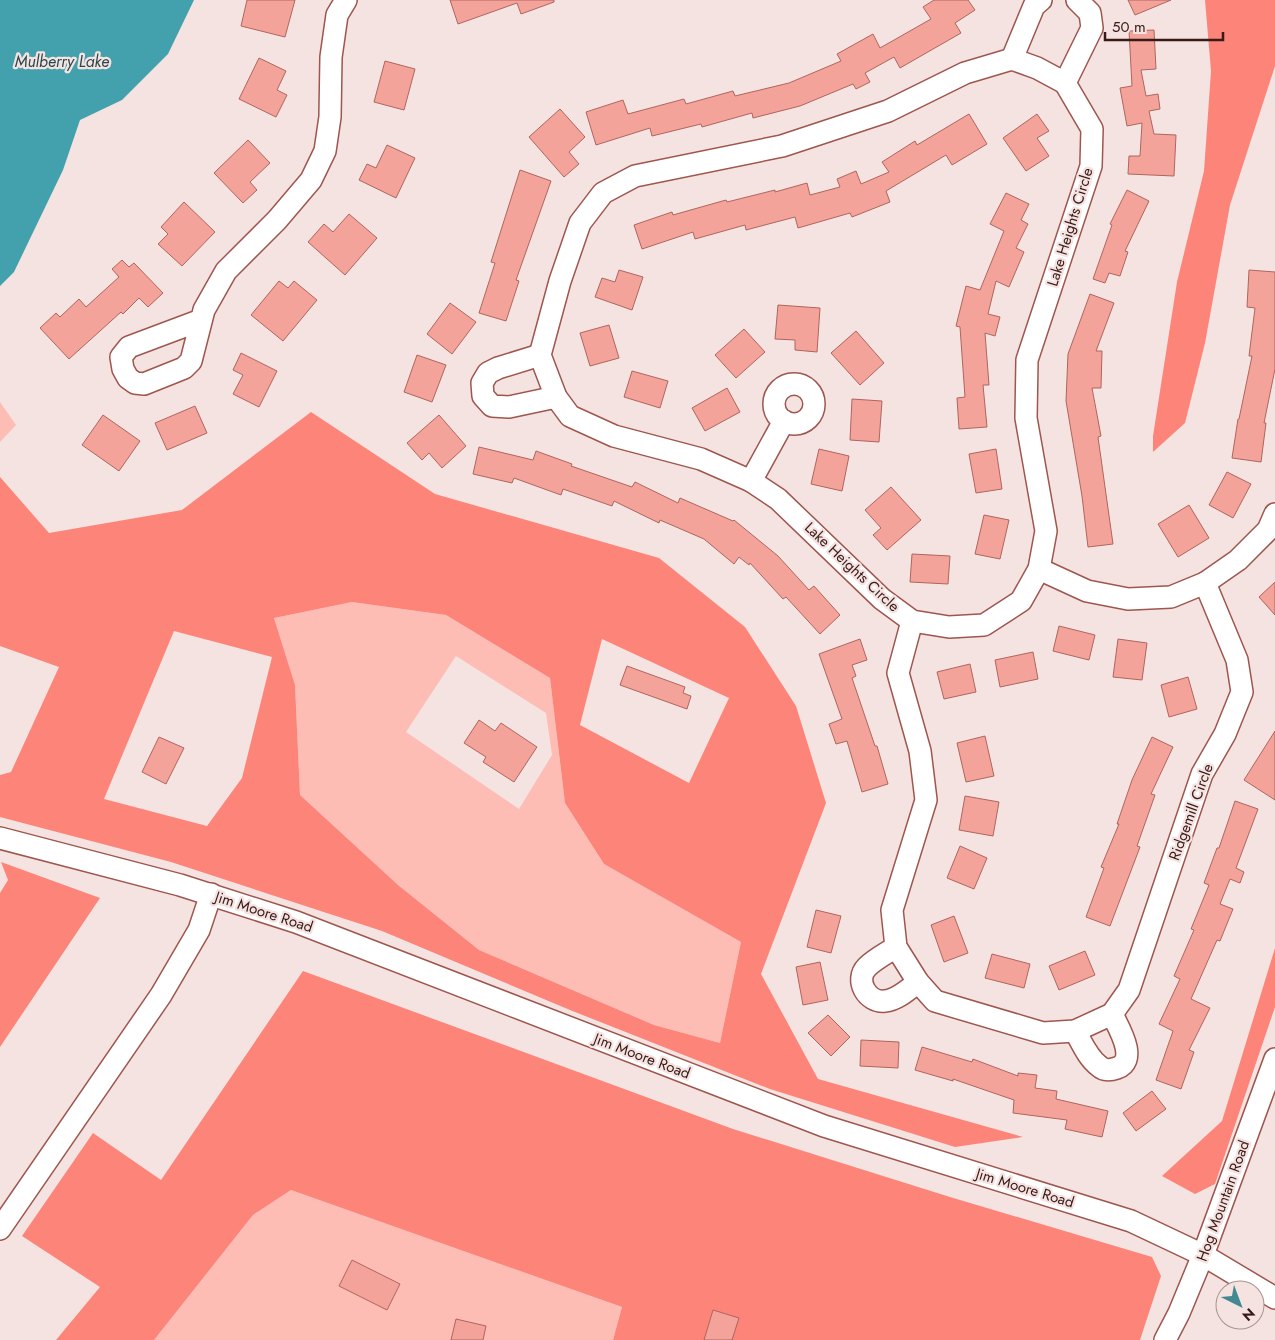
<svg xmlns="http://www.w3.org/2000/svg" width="1275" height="1340" font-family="Jost,sans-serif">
  <rect width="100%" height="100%" fill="#f5e3e1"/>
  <g fill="#fdbdb5" fill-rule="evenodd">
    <path d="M 0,402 L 16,425 L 0,442 Z"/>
    <path d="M 352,602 L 446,615 L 550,678 L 565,803 L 604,864 L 741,942 L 720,1043 L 654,1025 L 479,950 L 398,885 L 300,795 L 295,685 L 274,618 ZM 456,656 L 546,713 L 552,755 L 519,809 L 406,732 Z"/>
    <path d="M 291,1190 L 622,1307 L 613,1340 L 154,1340 L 253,1215 Z"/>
  </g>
  <g fill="#fd8478" fill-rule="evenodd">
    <path d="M 1205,0 L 1275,0 L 1275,66 L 1230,205 L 1205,343 L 1185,423 L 1153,452 L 1153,436 L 1177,282 L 1204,171 L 1211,71 Z"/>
    <path d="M 311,412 L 435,494 L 659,558 L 745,627 L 796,706 L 826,803 L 761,974 L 818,1079 L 1023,1137 L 955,1147 L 770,1089 L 570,1010 L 382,931 L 171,862 L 0,817 L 0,775 L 11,772 L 59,667 L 0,646 L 0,477 L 49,533 L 182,510 ZM 352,602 L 446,615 L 550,678 L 565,803 L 604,864 L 741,942 L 720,1043 L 654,1025 L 479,950 L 398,885 L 300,795 L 295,685 L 274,618 ZM 174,631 L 272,657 L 242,778 L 207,826 L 104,799 ZM 602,639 L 729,698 L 689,783 L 580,725 Z"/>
    <path d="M 1,862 L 100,898 L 0,1047 L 0,893 L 8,880 Z"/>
    <path d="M 1275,948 L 1275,1007 L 1215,1184 L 1195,1194 L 1162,1176 L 1222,1121 Z"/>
    <path d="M 303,971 L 733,1129 L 950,1197 L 1152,1257 L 1161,1276 L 1140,1340 L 613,1340 L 622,1307 L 291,1190 L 253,1215 L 154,1340 L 56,1340 L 100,1287 L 22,1236 L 93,1133 L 161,1180 Z"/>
  </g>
  <path fill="#43a1ad" d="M 0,0 L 194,0 L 168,54 L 122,100 L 80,120 L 63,170 L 14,272 L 0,286 Z"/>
  <g fill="#f4a39a" stroke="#af655d">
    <path d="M 247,0 L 295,0 L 285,37 L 241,26 Z"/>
    <path d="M 450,0 L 554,0 L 554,2 L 521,14 L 517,3 L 458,24 Z"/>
    <path d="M 934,0 L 968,0 L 975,10 L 955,23 L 961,33 L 900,68 L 894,57 L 865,73 L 870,82 L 856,89 L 853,84 L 800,106 L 753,118 L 752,113 L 702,127 L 701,124 L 652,136 L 650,128 L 596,145 L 586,112 L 623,100 L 628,114 L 684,99 L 686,104 L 733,91 L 735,96 L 789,83 L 841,61 L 837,54 L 873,34 L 880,48 L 931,19 L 923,7 Z"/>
    <path d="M 1128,0 L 1171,0 L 1135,15 Z"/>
    <path d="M 1154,30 L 1156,69 L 1141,70 L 1146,96 L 1158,94 L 1160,109 L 1149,111 L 1154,134 L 1176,135 L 1174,176 L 1128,174 L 1129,156 L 1140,156 L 1142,123 L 1127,126 L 1120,88 L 1132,86 L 1129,31 Z"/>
    <path d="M 259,58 L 286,71 L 277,90 L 287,95 L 276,117 L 239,99 Z"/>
    <path d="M 385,61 L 415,69 L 404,110 L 374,102 Z"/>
    <path d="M 560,109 L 585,137 L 569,152 L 579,164 L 564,177 L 529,137 Z"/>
    <path d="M 969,114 L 987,144 L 952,165 L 946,155 L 886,191 L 890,202 L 852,217 L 850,213 L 798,228 L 795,217 L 746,230 L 745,225 L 695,239 L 693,232 L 642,249 L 634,225 L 672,212 L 673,215 L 726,200 L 727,202 L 775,190 L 775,192 L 807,183 L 810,195 L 840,187 L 837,179 L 856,171 L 861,184 L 889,172 L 882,162 L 915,141 L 917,145 Z"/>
    <path d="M 1037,114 L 1049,131 L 1037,138 L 1049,156 L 1026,171 L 1003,138 Z"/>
    <path d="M 248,140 L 270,163 L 250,182 L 257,190 L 243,203 L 214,173 Z"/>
    <path d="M 387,145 L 415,158 L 396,198 L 359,180 L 367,164 L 376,168 Z"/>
    <path d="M 520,170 L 551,181 L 516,280 L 519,281 L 506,321 L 479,313 L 495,263 L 491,262 Z"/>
    <path d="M 1127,190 L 1149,201 L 1125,251 L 1128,252 L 1120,276 L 1109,273 L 1105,283 L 1093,279 L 1112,225 L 1110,224 Z"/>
    <path d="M 1006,193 L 1029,204 L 1021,220 L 1028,224 L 1016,248 L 1024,252 L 1009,287 L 996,281 L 988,314 L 1000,317 L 995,336 L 985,333 L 989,385 L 983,385 L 987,427 L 959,429 L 957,398 L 965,397 L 960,327 L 956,326 L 966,286 L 980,290 L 1004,231 L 990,224 Z"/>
    <path d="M 184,202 L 215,232 L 182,266 L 158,244 L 168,234 L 161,227 Z"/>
    <path d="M 349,214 L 377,238 L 345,275 L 308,242 L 324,224 L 333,232 Z"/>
    <path d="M 122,260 L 129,267 L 134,263 L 163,293 L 148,307 L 139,298 L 123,314 L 121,312 L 69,359 L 40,328 L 56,313 L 60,317 L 79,299 L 86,307 L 119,277 L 112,269 Z"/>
    <path d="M 619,270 L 643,277 L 632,310 L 595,297 L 602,278 L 615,282 Z"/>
    <path d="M 1249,270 L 1275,272 L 1275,369 L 1264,423 L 1266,423 L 1261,462 L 1232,458 L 1238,419 L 1239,419 L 1252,356 L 1249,356 L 1255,308 L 1247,307 Z"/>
    <path d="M 279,281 L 288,288 L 294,281 L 317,300 L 283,341 L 251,315 Z"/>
    <path d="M 1090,294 L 1114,303 L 1096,351 L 1102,351 L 1101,388 L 1092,388 L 1101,436 L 1098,437 L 1113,544 L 1088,547 L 1082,496 L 1066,401 L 1068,354 Z"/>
    <path d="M 450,303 L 476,322 L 452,354 L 427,334 Z"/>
    <path d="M 778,305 L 820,308 L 817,352 L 795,350 L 795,340 L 775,339 Z"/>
    <path d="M 609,325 L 619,358 L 590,366 L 580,333 Z"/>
    <path d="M 744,329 L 765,352 L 736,378 L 715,355 Z"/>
    <path d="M 856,331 L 884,363 L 860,385 L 831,353 Z"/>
    <path d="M 241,353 L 277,371 L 259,407 L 233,394 L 243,375 L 233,370 Z"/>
    <path d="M 417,355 L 446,365 L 432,402 L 404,392 Z"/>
    <path d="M 632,371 L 668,381 L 660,408 L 624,397 Z"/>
    <path d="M 727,388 L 740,412 L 705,431 L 692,408 Z"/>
    <path d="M 852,399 L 882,401 L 879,442 L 850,440 Z"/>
    <path d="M 195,406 L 207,433 L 167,450 L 155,423 Z"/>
    <path d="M 103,415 L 140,441 L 119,471 L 82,445 Z"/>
    <path d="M 439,415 L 466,446 L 442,468 L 429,453 L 422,460 L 407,443 Z"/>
    <path d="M 479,447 L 533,460 L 536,451 L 572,464 L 571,466 L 632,487 L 635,482 L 678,503 L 680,498 L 733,521 L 734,520 L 778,556 L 809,590 L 814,586 L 840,615 L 820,634 L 786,597 L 783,599 L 750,563 L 749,565 L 739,557 L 734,564 L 704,539 L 660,520 L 659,523 L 614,501 L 612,506 L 563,489 L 561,495 L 514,478 L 512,483 L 473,474 Z"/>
    <path d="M 819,449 L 849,456 L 842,491 L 811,484 Z"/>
    <path d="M 996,449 L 1002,489 L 976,493 L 969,454 Z"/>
    <path d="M 1227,472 L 1251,484 L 1233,518 L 1209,505 Z"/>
    <path d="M 891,487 L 921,520 L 887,550 L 873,535 L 881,528 L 865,510 Z"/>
    <path d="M 1189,505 L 1209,538 L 1178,557 L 1158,524 Z"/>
    <path d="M 984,515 L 1009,520 L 1000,559 L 975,554 Z"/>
    <path d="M 912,554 L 950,556 L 948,584 L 910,582 Z"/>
    <path d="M 1275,582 L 1275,615 L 1259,597 Z"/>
    <path d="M 1059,626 L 1095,635 L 1089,660 L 1053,651 Z"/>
    <path d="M 860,639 L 867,660 L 852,665 L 856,676 L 852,678 L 875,746 L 877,746 L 888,784 L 862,792 L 847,741 L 836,744 L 829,724 L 842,719 L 819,654 Z"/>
    <path d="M 1118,639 L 1147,643 L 1142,680 L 1113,677 Z"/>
    <path d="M 1033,652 L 1038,679 L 1000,687 L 995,660 Z"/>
    <path d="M 970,664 L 976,692 L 944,699 L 937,672 Z"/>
    <path d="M 627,666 L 685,687 L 683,693 L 691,696 L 687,709 L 620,685 Z"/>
    <path d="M 1188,677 L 1197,709 L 1169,717 L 1161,685 Z"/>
    <path d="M 479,720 L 495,731 L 501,723 L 537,747 L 514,782 L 483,762 L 486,757 L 464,743 Z"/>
    <path d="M 1275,731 L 1275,800 L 1244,780 Z"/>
    <path d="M 985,736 L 994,776 L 966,782 L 957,743 Z"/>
    <path d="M 159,737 L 184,748 L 166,784 L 142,772 Z"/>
    <path d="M 1152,737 L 1173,747 L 1151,794 L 1155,795 L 1137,846 L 1140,847 L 1110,926 L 1086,917 L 1104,868 L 1101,867 L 1119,824 L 1117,824 L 1132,780 Z"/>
    <path d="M 965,796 L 999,802 L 993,836 L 959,830 Z"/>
    <path d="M 1235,801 L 1258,809 L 1236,868 L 1244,872 L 1240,883 L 1230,879 L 1220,904 L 1233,909 L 1220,941 L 1217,940 L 1191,999 L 1210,1008 L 1189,1050 L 1194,1052 L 1181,1089 L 1156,1080 L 1173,1031 L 1159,1024 L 1180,979 L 1174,976 L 1194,930 L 1191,929 L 1209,885 L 1204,883 L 1217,848 L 1219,848 Z"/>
    <path d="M 960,846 L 987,858 L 974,889 L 947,878 Z"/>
    <path d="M 816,910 L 841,916 L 831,953 L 807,947 Z"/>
    <path d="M 954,916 L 968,953 L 944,962 L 931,925 Z"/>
    <path d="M 1085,951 L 1095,975 L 1059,990 L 1049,966 Z"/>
    <path d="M 992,954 L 1030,964 L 1024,988 L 985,978 Z"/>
    <path d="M 820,962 L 828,1000 L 803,1005 L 796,967 Z"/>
    <path d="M 828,1015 L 850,1037 L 831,1056 L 808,1033 Z"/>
    <path d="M 861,1040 L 899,1042 L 898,1068 L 860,1066 Z"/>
    <path d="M 922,1047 L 972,1062 L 973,1059 L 1018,1076 L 1018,1073 L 1037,1075 L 1035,1088 L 1057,1091 L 1056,1099 L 1108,1111 L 1102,1137 L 1065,1129 L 1067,1120 L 1013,1113 L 1014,1100 L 953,1079 L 953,1081 L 915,1070 Z"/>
    <path d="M 1152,1091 L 1166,1109 L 1136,1131 L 1123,1113 Z"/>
    <path d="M 352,1260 L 400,1284 L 387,1310 L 339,1286 Z"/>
    <path d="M 713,1310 L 739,1318 L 732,1340 L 704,1340 Z"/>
    <path d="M 456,1319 L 486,1326 L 483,1340 L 451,1340 Z"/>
  </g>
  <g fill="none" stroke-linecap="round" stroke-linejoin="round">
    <defs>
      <g id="minor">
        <path d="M 1012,59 L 1037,68 L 1065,83 L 1092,129 L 1091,166 L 1027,360 L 1026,418 L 1046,531 L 1039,569 L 1021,601 L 984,625 L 949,627 L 912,621 L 882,599 L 778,499 L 751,481 L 701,459 L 614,436 L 570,416 L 556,397 L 540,355 L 560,281 L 580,223 L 603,193 L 635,176 L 782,146 L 888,111 L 965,73 Z"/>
        <path d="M 1012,59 L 1034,6 L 1041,0"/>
        <path d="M 1065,83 L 1092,28 L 1090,13 L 1077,0"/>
        <path d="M 201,320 L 129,347 L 121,357 L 123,369 L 128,378 L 135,383 L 144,384 L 184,368 L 191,361 L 204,310 L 226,271 L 277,220 L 311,180 L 325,151 L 330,117 L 331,57 L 337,15 L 346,0"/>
        <path d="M 540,355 L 498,368 L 488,373 L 482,383 L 483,396 L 492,406 L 509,407 L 556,397"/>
        <circle cx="794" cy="404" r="20"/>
        <path d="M 751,481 L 784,421"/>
        <path d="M 1039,569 L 1087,591 L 1128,599 L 1171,597 L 1205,583 L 1238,560 L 1268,530 L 1275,514"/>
        <path d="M 912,621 L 898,673 L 920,751 L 926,800 L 892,910 L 896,947 L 918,982 L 935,1001 L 1043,1033 L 1075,1031 L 1112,1014 L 1129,990 L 1202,774 L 1225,734 L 1242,692 L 1237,660 L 1205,583"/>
        <path d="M 0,838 L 180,885 L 296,922 L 824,1126 L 1131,1221 L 1203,1255 L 1275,1298"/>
        <path d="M 896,947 C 887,953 875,959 867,967 C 854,980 867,1003 885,1001 C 897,1000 909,989 918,982"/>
        <path d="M 1075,1031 C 1082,1043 1088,1058 1099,1066 C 1104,1071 1111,1070 1117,1068 C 1139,1060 1118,1027 1112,1014"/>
        <path d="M 0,1229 L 161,995 L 199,930 L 211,894"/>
        <path d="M 1165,1340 L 1179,1313 L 1203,1255 L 1275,1059"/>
      </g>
    </defs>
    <use href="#minor" stroke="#9e564e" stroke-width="24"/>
    <use href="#minor" stroke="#fff" stroke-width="21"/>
  </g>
  <g text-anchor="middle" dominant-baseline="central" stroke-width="4.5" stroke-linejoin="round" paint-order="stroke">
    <g font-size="15" fill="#381a17" stroke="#f5e3e1">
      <text transform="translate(1070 227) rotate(-73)">Lake Heights Circle</text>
      <text transform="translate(852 567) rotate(43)">Lake Heights Circle</text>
      <text transform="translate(1191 812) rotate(-70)">Ridgemill Circle</text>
      <text transform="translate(264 912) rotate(18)">Jim Moore Road</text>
      <text transform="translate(642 1056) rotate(21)">Jim Moore Road</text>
      <text transform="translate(1025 1188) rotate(17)">Jim Moore Road</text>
      <text transform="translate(1223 1201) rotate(-70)">Hog Mountain Road</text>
    </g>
    <g font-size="16" font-style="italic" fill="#2a484c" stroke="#f5e3e1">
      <text x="62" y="61">Mulberry Lake</text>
    </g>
  </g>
  <g transform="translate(1240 1305) rotate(138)"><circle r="24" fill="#f5e3e1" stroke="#a99390"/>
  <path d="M0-4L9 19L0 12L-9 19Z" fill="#438993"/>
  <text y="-8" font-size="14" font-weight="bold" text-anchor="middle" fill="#381a17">N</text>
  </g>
  <path d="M1105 32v8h118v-8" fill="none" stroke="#381a17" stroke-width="2.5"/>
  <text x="1112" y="32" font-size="15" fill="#381a17" stroke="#f5e3e1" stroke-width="4" paint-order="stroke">50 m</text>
</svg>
